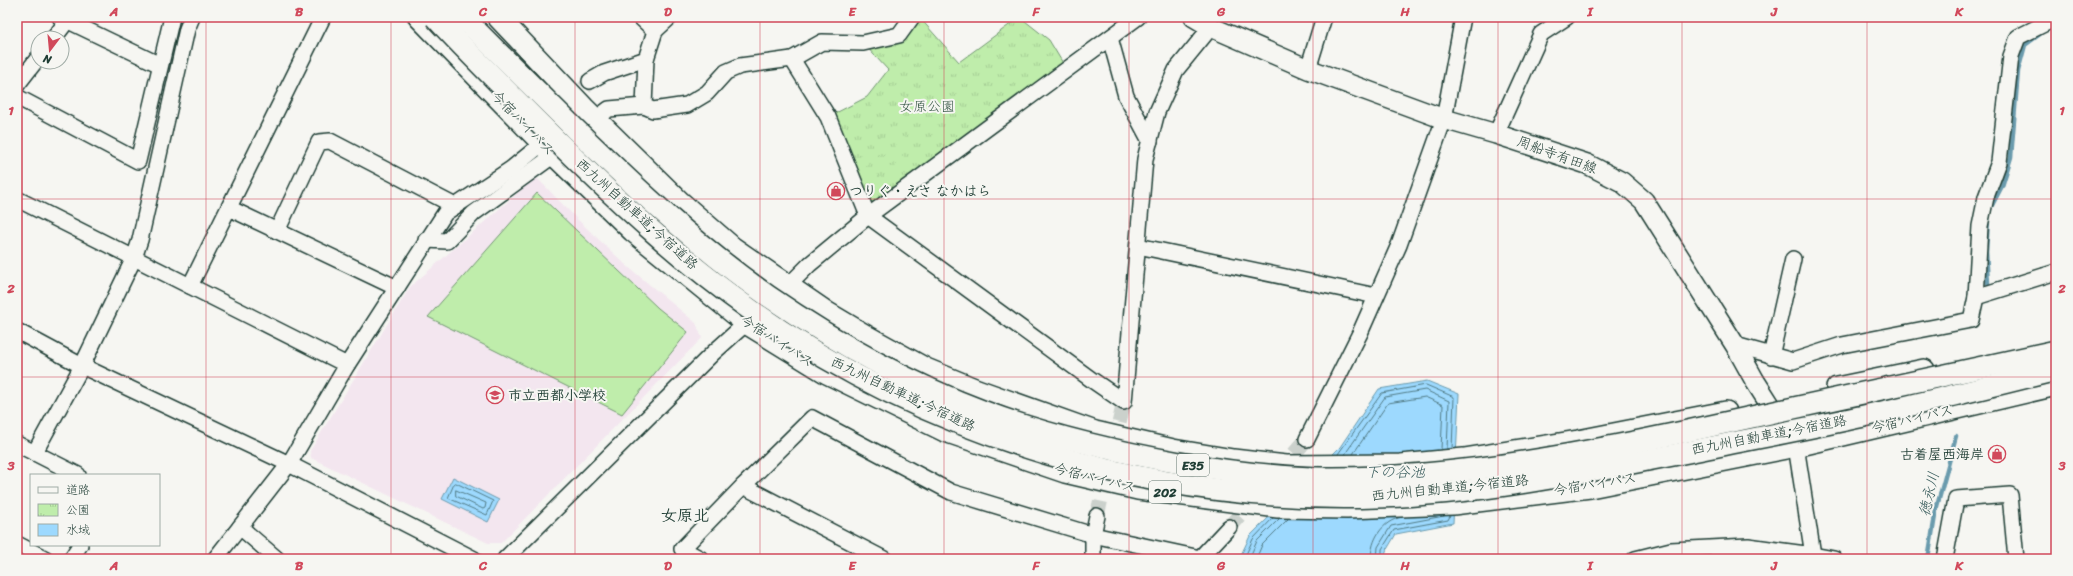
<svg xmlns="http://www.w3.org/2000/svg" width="2073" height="576" font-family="Sriracha,'Klee One',sans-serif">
  <defs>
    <pattern id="park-tufts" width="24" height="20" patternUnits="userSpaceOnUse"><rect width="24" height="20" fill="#bfedab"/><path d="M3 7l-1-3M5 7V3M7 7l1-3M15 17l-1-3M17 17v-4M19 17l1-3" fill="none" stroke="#a4cc94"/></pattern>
  </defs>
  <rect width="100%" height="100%" fill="#f6f6f2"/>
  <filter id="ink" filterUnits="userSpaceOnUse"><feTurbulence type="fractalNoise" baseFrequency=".025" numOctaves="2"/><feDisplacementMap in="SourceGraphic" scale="8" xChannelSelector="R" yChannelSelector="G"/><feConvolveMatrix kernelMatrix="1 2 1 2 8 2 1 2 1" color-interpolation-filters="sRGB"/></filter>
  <g filter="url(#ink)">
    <path fill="#f3e6ef" d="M 536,177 L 577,219 L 627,266 L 696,323 L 702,338 L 501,543 L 488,543 L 311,458 L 310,451 L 410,287 Z"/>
    <path fill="#bfedab" stroke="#6f9570" d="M 537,193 L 658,308 L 688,332 L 622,414 L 428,317 Z"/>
    <path fill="url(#park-tufts)" stroke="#6f9570" d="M 919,17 L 959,62 L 1020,17 L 1049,40 L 1067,70 L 868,216 L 828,117 L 867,97 L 888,70 L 863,43 Z"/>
    <g fill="#9dd9fe" stroke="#6b9bad">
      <path d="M 1427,381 L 1459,394 L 1453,523 L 1396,534 L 1386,551 L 1385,559 L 1239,559 L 1250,536 L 1340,447 L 1379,389 Z"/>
      <path d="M 453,477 L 499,500 L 488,522 L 442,499 Z"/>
    </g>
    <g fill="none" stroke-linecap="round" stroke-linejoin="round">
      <g stroke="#517b85" stroke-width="1">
        <path d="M 1338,454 L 1382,393 L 1426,385 L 1454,397 L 1452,449"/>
        <path d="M 1345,454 L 1385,397 L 1425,390 L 1449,401 L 1447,449"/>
        <path d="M 1353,454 L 1388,403 L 1425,397 L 1443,405 L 1441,450"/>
        <path d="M 456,483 L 493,501 L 487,515 L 448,498 L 454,484 Z"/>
        <path d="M 456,490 L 486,503 L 485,508 L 483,509 L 456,496 Z"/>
        <path d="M 1244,559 L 1253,539 L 1273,518"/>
        <path d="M 1249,559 L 1257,541 L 1279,519"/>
        <path d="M 1256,559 L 1262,545 L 1288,519"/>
        <path d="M 1371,559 C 1371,539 1382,521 1402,517"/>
        <path d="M 1377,559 L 1378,547 L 1391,526 L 1444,516"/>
        <path d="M 1382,559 L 1382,549 L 1394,530 L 1448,520 L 1450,516"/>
      </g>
      <g stroke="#6b9bad" stroke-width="4.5">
        <path d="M 1991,207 L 2002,186 L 2011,157 L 2018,71 L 2025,45 L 2040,34"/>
        <path d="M 1988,283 L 1986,252 L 1988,220"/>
        <path d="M 1928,559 L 1936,510 L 1956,436"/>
      </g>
      <g stroke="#cbd1cc" stroke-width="15" stroke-dasharray="15 8" stroke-linecap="butt">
        <path d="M 556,124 L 590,81"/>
        <path d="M 1114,445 L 1124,402"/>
        <path d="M 1279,471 L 1307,439"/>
        <path d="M 1097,516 L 1107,473"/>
        <path d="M 1229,527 L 1255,498"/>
      </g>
      <defs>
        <g id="minor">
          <path d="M 60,17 L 160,65"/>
          <path d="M 640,17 L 655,31 L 646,59 L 644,106 L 653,110 L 687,105 L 707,93 L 726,72 L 740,66 L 792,59 L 822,42 L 863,43 L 899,35 L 912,17"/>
          <path d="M 655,31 L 670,17"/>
          <path d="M 54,38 L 70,17"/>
          <path d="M 1110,38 L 1126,96 L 1150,141"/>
          <path d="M 792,59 L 828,117 L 868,216 L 1092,380 L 1124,402 L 1145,159 L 1157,112 L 1176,70 L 1211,27"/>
          <path d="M 1308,69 L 1324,17"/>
          <path d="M 590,81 L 604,73 L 646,59"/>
          <path d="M 17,85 L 38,58"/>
          <path d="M 17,97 L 138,161 L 172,17"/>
          <path d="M 596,119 L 609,109 L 644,106"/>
          <path d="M 1496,134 L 1541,34 L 1567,17"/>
          <path d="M 17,199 L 347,365"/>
          <path d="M 229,208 L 397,288"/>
          <path d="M 277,231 L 319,142 L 330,141 L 455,206"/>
          <path d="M 426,240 L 447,241 L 474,213 L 554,155"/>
          <path d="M 1138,246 L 1376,296"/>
          <path d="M 190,286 L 323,17"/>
          <path d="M 782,292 L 810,264 L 868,216 L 1138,17"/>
          <path d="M 1976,297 L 2056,272"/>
          <path d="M 17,331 L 82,366 L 289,464 L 474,559"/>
          <path d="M 1735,345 L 1793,361 L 1842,345 L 1971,320 L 1976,297 L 1980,226 L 1986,197 L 1999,162 L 2011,56 L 2018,37 L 2056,18"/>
          <path d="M 1771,356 L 1793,259"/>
          <path d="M 1307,439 L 1360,333 L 1399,245 L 1444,119 L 1463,17"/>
          <path d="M 17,444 L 78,475"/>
          <path d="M 35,452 L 82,366 L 134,258 L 140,240 L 187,29 L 192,17"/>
          <path d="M 743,486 L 884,559"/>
          <path d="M 240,527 L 277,559"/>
          <path d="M 17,544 L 46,559"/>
          <path d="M 1200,558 L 1229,527"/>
          <path d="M 71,559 L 80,545"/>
          <path d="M 215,559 L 289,464 L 347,365 L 445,213 L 511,169 L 538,147"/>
          <path d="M 505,559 L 713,353 L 753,317"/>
          <path d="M 701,559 L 682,549 L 743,486 L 812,418 L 951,492 L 1093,535 L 1200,558"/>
          <path d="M 1093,559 L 1093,535 L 1097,516"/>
          <path d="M 1635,559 L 1671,550 L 1748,546 L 1813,555 L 1796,446"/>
          <path d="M 1813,559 L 1813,555 L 1834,559"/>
          <path d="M 1945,559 L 1956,499 L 2010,495 L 2016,559"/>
        </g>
        <path id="major" d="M 1194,17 L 1211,27 L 1308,69 L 1444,119 L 1496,134 L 1587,164 L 1622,182 L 1644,201 L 1735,345 L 1755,381 L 1795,444"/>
        <g id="highway">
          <path d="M 419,17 L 548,149 L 633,231 L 746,323 L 827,373 L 945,431 L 1065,472 L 1138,489 L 1278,507 L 1347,508 L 1453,504 L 1590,487 L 1796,446 L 2056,385"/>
          <path d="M 498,17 L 584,108 L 680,202 L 733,248 L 826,312 L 868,337 L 926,369 L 977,390 L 1095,432 L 1173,450 L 1233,460 L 1286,466 L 1401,465 L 1464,459 L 1578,441 L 1726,412"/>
          <path d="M 1837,388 L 1924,370"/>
        </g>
      </defs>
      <use href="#minor" stroke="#1f3d34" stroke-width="18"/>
      <use href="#major" stroke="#1f3d34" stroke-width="22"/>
      <use href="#highway" stroke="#1f3d34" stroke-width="24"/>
      <use href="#minor" stroke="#f6f6f2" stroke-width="15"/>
      <use href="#major" stroke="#f6f6f2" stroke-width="19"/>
      <use href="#highway" stroke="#f6f6f2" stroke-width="21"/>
      <defs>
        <g id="highway-bridge">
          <path d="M 435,17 C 476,61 519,103 561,145 C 621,204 682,261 751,310 C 931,438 1157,504 1377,497 C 1481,494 1586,472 1688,452 C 1746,440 1805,429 1864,416 C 1928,402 1992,386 2056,370"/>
          <path d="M 463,17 C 500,55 538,92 575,129 C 636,188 698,247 768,296 C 835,342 908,383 985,412 C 1048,436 1114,451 1180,463 C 1226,471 1273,477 1320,478 C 1455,480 1598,451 1729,422 C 1838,399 1947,375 2056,351"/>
        </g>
      </defs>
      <use href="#highway-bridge" stroke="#1f3d34" stroke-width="24" stroke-linecap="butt"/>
      <use href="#highway-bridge" stroke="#f6f6f2" stroke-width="21"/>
    </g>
  </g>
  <path fill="none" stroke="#d1495b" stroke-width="1" stroke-opacity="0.55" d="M 206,17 L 206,559M 391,17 L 391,559M 575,17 L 575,559M 760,17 L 760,559M 944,17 L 944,559M 1129,17 L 1129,559M 1313,17 L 1313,559M 1498,17 L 1498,559M 1682,17 L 1682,559M 1867,17 L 1867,559M 17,199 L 2056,199M 17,377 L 2056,377"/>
  <defs>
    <symbol id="shop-ring" viewBox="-11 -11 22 22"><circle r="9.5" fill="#f6f6f2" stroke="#d1495b" stroke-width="1.5"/><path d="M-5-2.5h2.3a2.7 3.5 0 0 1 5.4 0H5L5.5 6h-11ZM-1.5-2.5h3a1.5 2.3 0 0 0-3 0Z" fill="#d1495b"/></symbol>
    <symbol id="school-ring" viewBox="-11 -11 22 22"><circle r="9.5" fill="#f6f6f2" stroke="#d1495b" stroke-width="1.5"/><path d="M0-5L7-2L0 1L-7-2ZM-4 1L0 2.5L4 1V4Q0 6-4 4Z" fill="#d1495b"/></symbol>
  </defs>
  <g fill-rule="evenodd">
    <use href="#shop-ring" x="826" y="181" width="20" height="20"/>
    <use href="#school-ring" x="485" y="385" width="20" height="20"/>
    <use href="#shop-ring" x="1987" y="444" width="20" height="20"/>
  </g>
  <g text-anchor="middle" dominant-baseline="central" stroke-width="4" stroke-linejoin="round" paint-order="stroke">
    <g fill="#f6f6f2" stroke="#60746d" stroke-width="1">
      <rect x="1177" y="454" width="32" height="22" rx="3"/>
      <rect x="1149" y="481" width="32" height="22" rx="3"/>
    </g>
    <g font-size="13" font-weight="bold" fill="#1f3d34">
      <text x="1193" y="465">E35</text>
      <text x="1165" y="492">202</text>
    </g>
    <g font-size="14" fill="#375746" stroke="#f6f6f2">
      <text x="927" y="106">女原公園</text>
    </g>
    <g font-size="14" fill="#1f3d34" stroke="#f6f6f2">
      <text transform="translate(523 123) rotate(46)">今宿バイパス</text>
      <text transform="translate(1557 155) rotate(20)">周船寺有田線</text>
      <text transform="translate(637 214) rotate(42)">西九州自動車道;今宿道路</text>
      <text transform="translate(777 341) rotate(33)">今宿バイパス</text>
      <text transform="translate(903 394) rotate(25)">西九州自動車道;今宿道路</text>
      <text transform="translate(1912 419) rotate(-13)">今宿バイパス</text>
      <text transform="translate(1769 435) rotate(-11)">西九州自動車道;今宿道路</text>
      <text transform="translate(1095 478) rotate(14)">今宿バイパス</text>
      <text transform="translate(1595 484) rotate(-9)">今宿バイパス</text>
      <text transform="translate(1450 488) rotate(-6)">西九州自動車道;今宿道路</text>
    </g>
    <g font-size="14" font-weight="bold" fill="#1f3d34" stroke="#f6f6f2" text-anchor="start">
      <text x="849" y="191">つりぐ・えさ なかはら</text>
      <text x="508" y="395">市立西都小学校</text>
      <text x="1984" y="454" text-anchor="end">古着屋西海岸</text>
    </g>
    <g font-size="15" font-style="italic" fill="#385c5c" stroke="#f6f6f2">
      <text x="1395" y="472">下の谷池</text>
      <text transform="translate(1929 494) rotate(-77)">徳永川</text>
    </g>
    <g font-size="16" font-weight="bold" fill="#1f3d34" stroke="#f6f6f2">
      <text x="685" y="515">女原北</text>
    </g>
  </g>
  <rect width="2073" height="576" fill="none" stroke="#f6f6f2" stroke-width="44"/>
  <rect x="30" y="474" width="130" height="72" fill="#f6f6f2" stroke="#a0aca6"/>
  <rect x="38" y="487" width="20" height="6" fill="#f6f6f2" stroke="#a0aca6"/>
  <text x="66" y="494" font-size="12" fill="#1f3d34">道路</text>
  <rect x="38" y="504" width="20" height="12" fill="url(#park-tufts)" stroke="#a0aca6"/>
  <text x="66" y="514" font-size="12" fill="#1f3d34">公園</text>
  <rect x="38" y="524" width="20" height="12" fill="#9dd9fe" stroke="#a0aca6"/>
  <text x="66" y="534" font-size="12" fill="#1f3d34">水域</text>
  <g transform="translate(50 50) rotate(196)"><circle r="19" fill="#f6f6f2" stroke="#a0aca6"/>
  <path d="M0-3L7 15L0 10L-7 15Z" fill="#d1495b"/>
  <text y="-6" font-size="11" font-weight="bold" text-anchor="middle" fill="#1f3d34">N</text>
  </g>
  <rect x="22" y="22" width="2029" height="532" fill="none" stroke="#d1495b" stroke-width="1.5"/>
  <g font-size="13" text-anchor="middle" font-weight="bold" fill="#d1495b">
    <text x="114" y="16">A</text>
    <text x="299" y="16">B</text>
    <text x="483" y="16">C</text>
    <text x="668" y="16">D</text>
    <text x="852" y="16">E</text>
    <text x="1036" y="16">F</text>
    <text x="1221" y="16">G</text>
    <text x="1405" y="16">H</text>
    <text x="1590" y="16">I</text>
    <text x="1774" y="16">J</text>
    <text x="1959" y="16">K</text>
    <text x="11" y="115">1</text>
    <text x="2062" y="115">1</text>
    <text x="11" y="293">2</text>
    <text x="2062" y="293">2</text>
    <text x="11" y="470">3</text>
    <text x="2062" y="470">3</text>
    <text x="114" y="570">A</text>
    <text x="299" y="570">B</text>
    <text x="483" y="570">C</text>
    <text x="668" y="570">D</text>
    <text x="852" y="570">E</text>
    <text x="1036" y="570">F</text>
    <text x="1221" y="570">G</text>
    <text x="1405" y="570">H</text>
    <text x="1590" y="570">I</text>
    <text x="1774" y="570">J</text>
    <text x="1959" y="570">K</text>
  </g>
</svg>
